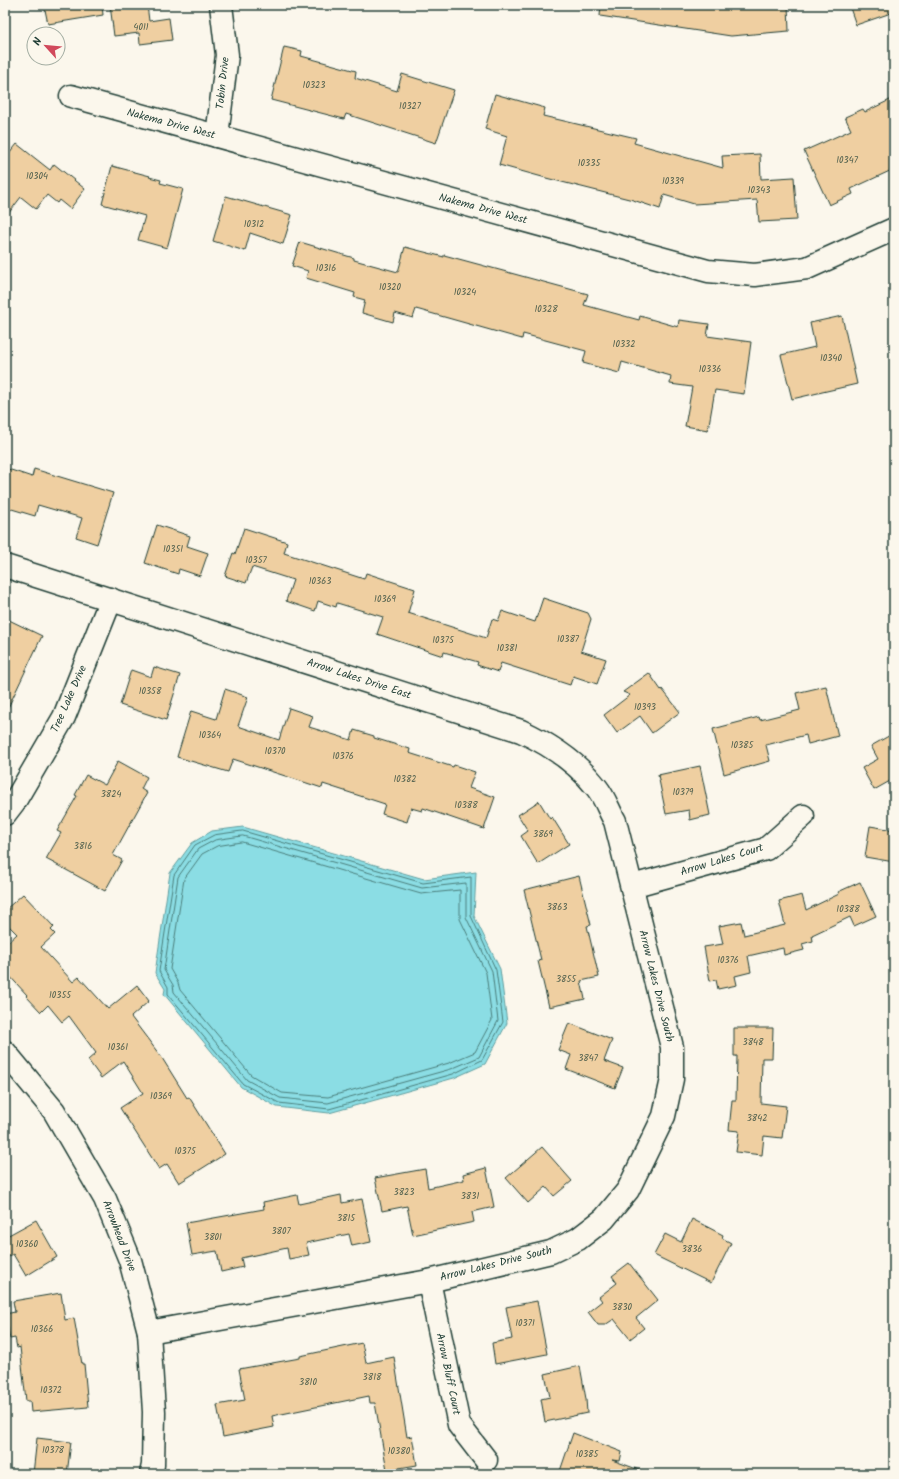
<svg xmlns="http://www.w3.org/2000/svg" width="899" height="1479" font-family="Kalam,sans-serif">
  <rect width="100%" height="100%" fill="#fbf7ec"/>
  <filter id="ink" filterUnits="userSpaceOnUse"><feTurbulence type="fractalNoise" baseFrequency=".025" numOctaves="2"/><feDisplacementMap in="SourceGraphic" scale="8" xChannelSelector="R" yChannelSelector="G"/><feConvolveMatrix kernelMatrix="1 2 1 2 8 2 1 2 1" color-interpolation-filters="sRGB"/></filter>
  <g filter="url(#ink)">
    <path fill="#8bdde4" stroke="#609d9e" d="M 243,827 L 424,879 L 476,872 L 474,916 L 500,969 L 507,1023 L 485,1064 L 454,1078 L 329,1113 L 277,1107 L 241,1087 L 164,994 L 165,989 L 155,973 L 170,873 L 192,843 L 212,831 Z"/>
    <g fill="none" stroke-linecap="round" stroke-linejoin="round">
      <g stroke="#4a7d7a" stroke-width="1">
        <path d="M 243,831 L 423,883 L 471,877 L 471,916 L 496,970 L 503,1022 L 482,1060 L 453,1074 L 329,1109 L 279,1103 L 243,1084 L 168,994 L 168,987 L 159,971 L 174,875 L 195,845 L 214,835 Z"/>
        <path d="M 243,836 L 422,888 L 466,883 L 466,917 L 492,971 L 498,1021 L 479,1057 L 451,1069 L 328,1103 L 280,1098 L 247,1080 L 174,992 L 173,985 L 164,970 L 178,877 L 198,849 L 215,840 Z"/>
        <path d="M 242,842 L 421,894 L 460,890 L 460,919 L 486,973 L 492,1020 L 475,1052 L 449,1063 L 328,1097 L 282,1093 L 251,1075 L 180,990 L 178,983 L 170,969 L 184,879 L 202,854 L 217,846 Z"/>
      </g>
    </g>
    <g fill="#efcfa1" stroke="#1f3d34">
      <path d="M 44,5 L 102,5 L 103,15 L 48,24 Z"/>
      <path d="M 110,5 L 147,5 L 149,21 L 169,18 L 172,40 L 140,44 L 139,33 L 114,36 Z"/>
      <path d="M 601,5 L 788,5 L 789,31 L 731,36 L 600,16 Z"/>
      <path d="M 849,5 L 894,5 L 894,12 L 856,25 Z"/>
      <path d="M 284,47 L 302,51 L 301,56 L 356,71 L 355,78 L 397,91 L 402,74 L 454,90 L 436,143 L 346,114 L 344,119 L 271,100 Z"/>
      <path d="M 495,94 L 545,108 L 543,116 L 636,138 L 634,143 L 723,168 L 722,156 L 760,154 L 761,179 L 794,177 L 797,220 L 759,222 L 757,200 L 694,204 L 664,195 L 660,209 L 633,200 L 546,178 L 499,165 L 507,136 L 485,129 Z"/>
      <path d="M 894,98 L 894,169 L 851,189 L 853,194 L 829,205 L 804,151 L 851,130 L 845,117 L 863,109 L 865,112 Z"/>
      <path d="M 17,144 L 50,170 L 54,164 L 85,189 L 70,209 L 59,200 L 57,203 L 47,195 L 36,209 L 21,197 L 5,218 L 5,159 Z"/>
      <path d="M 112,166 L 150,176 L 149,177 L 161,180 L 160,183 L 183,189 L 167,248 L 138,240 L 145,216 L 102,204 Z"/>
      <path d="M 226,196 L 292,215 L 283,244 L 250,233 L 245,251 L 213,241 Z"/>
      <path d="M 300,242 L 354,258 L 354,260 L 398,272 L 405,247 L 444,257 L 444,255 L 588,294 L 584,305 L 639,320 L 640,316 L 678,327 L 679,320 L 709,324 L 707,336 L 751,342 L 744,394 L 715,390 L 708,430 L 685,426 L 692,387 L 670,384 L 671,376 L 622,362 L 619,373 L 583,363 L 586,351 L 523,334 L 522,339 L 416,309 L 413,318 L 395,313 L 393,322 L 362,313 L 365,300 L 354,297 L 355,293 L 306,278 L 308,271 L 292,266 Z"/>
      <path d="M 842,316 L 857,384 L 792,399 L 781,355 L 815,347 L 810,323 Z"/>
      <path d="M 5,468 L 32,477 L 34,469 L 113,493 L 97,544 L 76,537 L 82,518 L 38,505 L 35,516 L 5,507 Z"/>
      <path d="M 157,525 L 190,536 L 187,546 L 208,553 L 200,576 L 179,569 L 178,574 L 145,563 Z"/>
      <path d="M 244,528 L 287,542 L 284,553 L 364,579 L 366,573 L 415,589 L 408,613 L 486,638 L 492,619 L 498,621 L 502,611 L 535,622 L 543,598 L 588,613 L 591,619 L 581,651 L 606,659 L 597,684 L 573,676 L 570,685 L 501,663 L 498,672 L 477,665 L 478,662 L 444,652 L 443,656 L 377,634 L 383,617 L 337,603 L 336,607 L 318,601 L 315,611 L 286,601 L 293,580 L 252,567 L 246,583 L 225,576 L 233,553 L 235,554 Z"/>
      <path d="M 5,618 L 42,636 L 5,714 Z"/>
      <path d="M 154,667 L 180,675 L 166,720 L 120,705 L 131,670 L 151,677 Z"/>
      <path d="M 649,673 L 661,690 L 662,689 L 680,712 L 652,733 L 640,716 L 617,733 L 604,715 L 630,695 L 623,692 Z"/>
      <path d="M 826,686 L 838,736 L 808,744 L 806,735 L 766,745 L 770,761 L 724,774 L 713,729 L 759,717 L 760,720 L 800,710 L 796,693 Z"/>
      <path d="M 225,689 L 248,697 L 238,726 L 279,740 L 289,708 L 313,716 L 309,727 L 351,740 L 354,730 L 374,736 L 374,738 L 410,749 L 409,753 L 453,767 L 454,765 L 475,772 L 469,788 L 495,797 L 484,829 L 423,808 L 422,811 L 411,808 L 407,822 L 382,814 L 385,804 L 323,784 L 322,788 L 233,759 L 228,772 L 177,757 L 191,711 L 216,719 Z"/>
      <path d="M 894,733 L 894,788 L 890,781 L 874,790 L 862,768 L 878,759 L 871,746 Z"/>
      <path d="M 118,761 L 147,777 L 141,789 L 147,793 L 113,855 L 122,860 L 105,891 L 46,859 L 61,833 L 57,831 L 77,796 L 75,795 L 86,775 L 105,785 Z"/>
      <path d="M 700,766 L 710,815 L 690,820 L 689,810 L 666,814 L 658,775 Z"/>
      <path d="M 539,801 L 550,819 L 552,817 L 569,844 L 538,864 L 521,836 L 528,831 L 518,815 Z"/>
      <path d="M 870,826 L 894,830 L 894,862 L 865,857 Z"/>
      <path d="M 579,876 L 591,925 L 587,926 L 599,977 L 581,981 L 585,999 L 549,1007 L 538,961 L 541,960 L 524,890 Z"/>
      <path d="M 860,882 L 876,916 L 854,926 L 850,917 L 812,935 L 813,941 L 802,944 L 804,950 L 784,955 L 783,948 L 748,956 L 751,972 L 735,976 L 737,985 L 718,989 L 716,980 L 710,981 L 704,947 L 723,944 L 719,926 L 741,922 L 744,935 L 785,925 L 779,901 L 802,895 L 806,910 L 839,894 L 838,892 Z"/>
      <path d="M 23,894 L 54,927 L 51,930 L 55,934 L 41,947 L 73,982 L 79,977 L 108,1009 L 137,985 L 149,1001 L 131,1017 L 162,1058 L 187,1098 L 189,1097 L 225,1154 L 179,1183 L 167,1164 L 159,1169 L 120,1108 L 143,1093 L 123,1061 L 101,1078 L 88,1060 L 96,1053 L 69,1016 L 62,1022 L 48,1005 L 41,1012 L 26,996 L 27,995 L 5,971 L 5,945 L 17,934 L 5,922 L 5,910 Z"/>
      <path d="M 569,1023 L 612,1040 L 604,1061 L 623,1068 L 615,1088 L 566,1069 L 571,1055 L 558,1050 Z"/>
      <path d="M 734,1028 L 773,1028 L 772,1058 L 762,1058 L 761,1103 L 786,1106 L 782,1138 L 764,1136 L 762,1155 L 736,1152 L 739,1131 L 729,1130 L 732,1100 L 736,1100 L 737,1056 L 734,1056 Z"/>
      <path d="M 542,1147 L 572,1181 L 554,1196 L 546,1187 L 528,1203 L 506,1178 Z"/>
      <path d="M 486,1168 L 494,1207 L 472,1212 L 474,1222 L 413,1235 L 407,1206 L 382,1211 L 375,1178 L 425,1169 L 428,1188 L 464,1180 L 463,1174 Z"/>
      <path d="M 297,1195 L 299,1204 L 341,1195 L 342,1203 L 362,1199 L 371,1242 L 352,1246 L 349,1234 L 306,1243 L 309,1255 L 289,1259 L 287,1248 L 241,1258 L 243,1267 L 221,1272 L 217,1251 L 192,1255 L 186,1223 L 264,1209 L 263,1202 Z"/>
      <path d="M 692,1219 L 723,1235 L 722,1238 L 731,1243 L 711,1283 L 654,1255 L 665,1234 L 681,1242 Z"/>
      <path d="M 36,1220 L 57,1257 L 26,1276 L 13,1254 L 5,1259 L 5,1237 Z"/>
      <path d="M 629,1263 L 658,1300 L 636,1318 L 644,1328 L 630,1339 L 614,1319 L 605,1325 L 598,1325 L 588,1312 L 602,1301 L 599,1297 L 617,1283 L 612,1276 Z"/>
      <path d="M 61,1293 L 65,1320 L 74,1318 L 82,1364 L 84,1364 L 88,1407 L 31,1412 L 30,1401 L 26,1401 L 20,1347 L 17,1348 L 15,1338 L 10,1339 L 5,1314 L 15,1312 L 13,1301 Z"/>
      <path d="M 537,1301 L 547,1354 L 495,1364 L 492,1343 L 512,1339 L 506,1307 Z"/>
      <path d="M 362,1343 L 366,1363 L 394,1357 L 407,1437 L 412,1436 L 417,1465 L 387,1470 L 375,1403 L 370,1403 L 369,1396 L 272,1416 L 274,1427 L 223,1437 L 217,1405 L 245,1400 L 239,1369 L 300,1358 L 300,1356 Z"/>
      <path d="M 580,1366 L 586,1399 L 587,1413 L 545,1422 L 541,1399 L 550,1397 L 545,1374 Z"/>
      <path d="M 573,1433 L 622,1452 L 620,1461 L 612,1460 L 645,1472 L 644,1474 L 559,1474 Z"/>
      <path d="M 37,1438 L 71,1442 L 67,1474 L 33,1474 Z"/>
    </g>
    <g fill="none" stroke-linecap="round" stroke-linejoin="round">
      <defs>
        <g id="minor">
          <path d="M 71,96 L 708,271 L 755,275 L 807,268 L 894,229"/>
          <path d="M 217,136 L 227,55 L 221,5"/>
          <path d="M 5,566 L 521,731 C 551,745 577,762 597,788 C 605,798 609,811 615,821 L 672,1047 L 672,1079 L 664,1116 L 628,1190 L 604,1219 L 578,1239 L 551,1252 L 429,1281 L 149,1332"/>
          <path d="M 5,814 L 15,801 L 64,717 L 111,599"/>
          <path d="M 632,886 L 766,849 L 803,816"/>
          <path d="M 5,1052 L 54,1111 L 105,1199 L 130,1260 L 149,1332 L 154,1412 L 153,1465 L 151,1474"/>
          <path d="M 429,1281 L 459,1425 L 486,1460"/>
        </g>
      </defs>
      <use href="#minor" stroke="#1f3d34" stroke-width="25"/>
      <use href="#minor" stroke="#fbf7ec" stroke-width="22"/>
    </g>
  </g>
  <g text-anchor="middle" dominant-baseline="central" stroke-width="3" stroke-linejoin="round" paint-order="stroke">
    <g font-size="9" fill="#53624f">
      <text x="141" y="27">4011</text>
      <text x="314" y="85">10323</text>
      <text x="410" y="106">10327</text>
      <text x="847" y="160">10347</text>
      <text x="589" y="163">10335</text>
      <text x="37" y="176">10304</text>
      <text x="673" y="181">10339</text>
      <text x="759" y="190">10343</text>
      <text x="254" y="224">10312</text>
      <text x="326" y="268">10316</text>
      <text x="390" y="287">10320</text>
      <text x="465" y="292">10324</text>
      <text x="546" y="309">10328</text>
      <text x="624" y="344">10332</text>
      <text x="831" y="358">10340</text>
      <text x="710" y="369">10336</text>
      <text x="173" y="549">10351</text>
      <text x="256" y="560">10357</text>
      <text x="320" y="581">10363</text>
      <text x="385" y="599">10369</text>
      <text x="568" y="639">10387</text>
      <text x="443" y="640">10375</text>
      <text x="507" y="648">10381</text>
      <text x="150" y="691">10358</text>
      <text x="645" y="707">10393</text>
      <text x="210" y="735">10364</text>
      <text x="742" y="745">10385</text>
      <text x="275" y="751">10370</text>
      <text x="343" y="756">10376</text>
      <text x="405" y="779">10382</text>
      <text x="683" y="792">10379</text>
      <text x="111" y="794">3824</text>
      <text x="466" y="805">10388</text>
      <text x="543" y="834">3869</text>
      <text x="83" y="846">3816</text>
      <text x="557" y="907">3863</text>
      <text x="848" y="909">10388</text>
      <text x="728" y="960">10376</text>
      <text x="566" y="979">3855</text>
      <text x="60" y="995">10355</text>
      <text x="753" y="1042">3848</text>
      <text x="118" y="1047">10361</text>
      <text x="588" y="1058">3847</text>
      <text x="161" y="1096">10369</text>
      <text x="757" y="1118">3842</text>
      <text x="185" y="1151">10375</text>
      <text x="404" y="1192">3823</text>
      <text x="470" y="1196">3831</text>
      <text x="346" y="1218">3815</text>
      <text x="281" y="1231">3807</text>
      <text x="213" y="1237">3801</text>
      <text x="27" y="1244">10360</text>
      <text x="692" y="1249">3836</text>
      <text x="622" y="1307">3830</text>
      <text x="525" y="1323">10371</text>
      <text x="42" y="1329">10366</text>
      <text x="372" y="1377">3818</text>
      <text x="308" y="1382">3810</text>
      <text x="51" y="1390">10372</text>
      <text x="53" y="1450">10378</text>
      <text x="399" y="1451">10380</text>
      <text x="587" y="1454">10385</text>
    </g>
    <g font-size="11" fill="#1f3d34" stroke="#fbf7ec">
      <text transform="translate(223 83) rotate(-84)">Tobin Drive</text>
      <text transform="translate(171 124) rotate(15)">Nakema Drive West</text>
      <text transform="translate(483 209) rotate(15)">Nakema Drive West</text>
      <text transform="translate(359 679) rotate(18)">Arrow Lakes Drive East</text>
      <text transform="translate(69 699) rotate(-66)">Tree Lake Drive</text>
      <text transform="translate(722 860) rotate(-17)">Arrow Lakes Court</text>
      <text transform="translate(656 986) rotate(76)">Arrow Lakes Drive South</text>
      <text transform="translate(119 1236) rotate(69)">Arrowhead Drive</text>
      <text transform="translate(496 1264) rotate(-14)">Arrow Lakes Drive South</text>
      <text transform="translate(448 1374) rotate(78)">Arrow Bluff Court</text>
    </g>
  </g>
  <rect width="899" height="1479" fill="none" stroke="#fbf7ec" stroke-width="20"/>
  <rect x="10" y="10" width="879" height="1459" fill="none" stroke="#1f3d34" stroke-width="1.5" filter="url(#ink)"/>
  <g transform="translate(46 46) rotate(297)"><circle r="19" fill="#fbf7ec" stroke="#a3ada2"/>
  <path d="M0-3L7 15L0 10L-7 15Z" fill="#d1495b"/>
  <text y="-6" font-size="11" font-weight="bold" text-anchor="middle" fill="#1f3d34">N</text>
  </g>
</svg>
